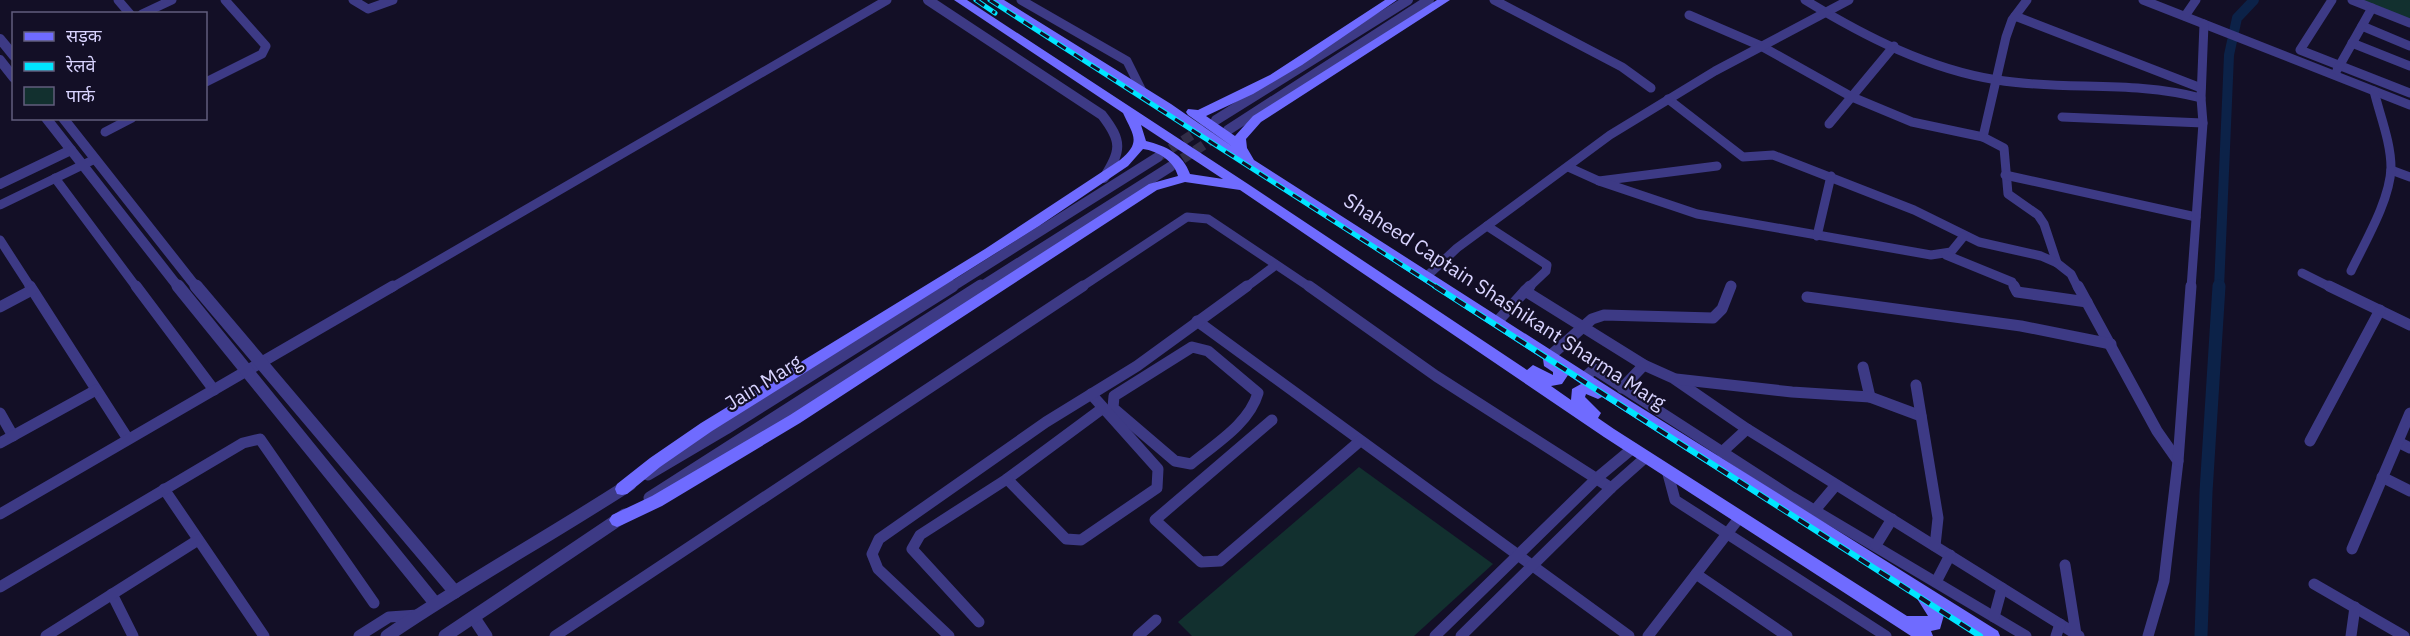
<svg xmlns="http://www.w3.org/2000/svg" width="2410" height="636" font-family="'IBM Plex Sans','Noto Sans Devanagari',sans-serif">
  <rect width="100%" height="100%" fill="#130f26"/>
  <g fill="#12302f">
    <path d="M 2362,0 L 2410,0 L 2410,19 Z"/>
    <path d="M 1359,467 L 1493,564 L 1414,636 L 1192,636 L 1178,622 Z"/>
  </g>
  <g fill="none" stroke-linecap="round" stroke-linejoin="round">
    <path stroke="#0c2248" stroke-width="10" d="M 2219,288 L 2229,55 L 2237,18 L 2254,0"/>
    <path stroke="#0c2248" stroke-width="13" d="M 2201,636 L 2206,492 L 2219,286"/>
    <g stroke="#312d47" stroke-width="10" stroke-dasharray="10 5" stroke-linecap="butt">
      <path d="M 1158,157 L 1207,125"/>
      <path d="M 1170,167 L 1222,133"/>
    </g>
    <g stroke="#3d3a85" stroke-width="9">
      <path d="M 118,0 L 130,14"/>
      <path d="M 353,0 L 368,9 L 393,0"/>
      <path d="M 1021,0 L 1127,61 L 1143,93"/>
      <path d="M 1494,0 L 1622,67 L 1651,88"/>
      <path d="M 1805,0 C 1864,36 1928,69 1997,80 C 2066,91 2132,80 2201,98"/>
      <path d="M 2143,0 L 2410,105"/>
      <path d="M 2332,0 L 2300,50 L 2410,93"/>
      <path d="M 2352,0 L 2410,23"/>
      <path d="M 142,14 L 172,0"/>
      <path d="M 1689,15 L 1761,46 L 1852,97 L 1912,122 L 1983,137 L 2004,148 L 2008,194 L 2038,215 L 2044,224 L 2057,263"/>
      <path d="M 2015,16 L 2201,88"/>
      <path d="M 2185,16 L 2196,0"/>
      <path d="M 2362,26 L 2410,46"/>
      <path d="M 2352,43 L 2410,66"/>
      <path d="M 2337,70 L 2372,8"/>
      <path d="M 206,82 L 262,54 L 266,46 L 225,0"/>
      <path d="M 1668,99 L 1743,157 L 1773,155 L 1914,210 L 1979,242 L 2041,256 L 2057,263 L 2071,274 L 2078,288"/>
      <path d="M 2062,117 L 2203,123"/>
      <path d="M 1829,124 L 1894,46"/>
      <path d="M 105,132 L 132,118"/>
      <path d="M 1983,137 L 2006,37 L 2012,20 L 2027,0"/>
      <path d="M 1568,167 L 1599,181 L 1717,166"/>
      <path d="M 2391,170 L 2410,177"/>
      <path d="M 2005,175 L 2196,217"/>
      <path d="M 55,178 L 137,288"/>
      <path d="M 1599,181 L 1697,214 L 1931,255 L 1951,252 L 1964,236"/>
      <path d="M 0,205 L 95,159"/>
      <path d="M 1487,226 L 1547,265 L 1546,271 L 1528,288"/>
      <path d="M 1817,236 L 1831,176"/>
      <path d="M 0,240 L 31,288"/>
      <path d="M 1946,255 L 2012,282 L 2015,288"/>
      <path d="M 2351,271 C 2365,242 2390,200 2391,168 C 2391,142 2380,116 2374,91"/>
      <path d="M 2302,273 L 2332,288"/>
      <path d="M 1426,277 L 1457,248 L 1610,135 L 1715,71 L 1849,0"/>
      <path d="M 391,288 L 887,0"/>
      <path d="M 1080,288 L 1187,217 L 1208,219 L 1311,288"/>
      <path d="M 1245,288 L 1276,265"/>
      <path d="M 2191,288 L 2203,123 L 2201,98 L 2204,24"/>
    </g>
    <g stroke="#3d3a85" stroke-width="11">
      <path d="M 30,286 L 128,439"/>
      <path d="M 136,286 L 214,390"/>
      <path d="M 1309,286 L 1436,376 L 1611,488"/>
      <path d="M 2014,286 L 2017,292 L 2087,302"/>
      <path d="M 2078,286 L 2157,431 L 2178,461 L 2164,581 L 2148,636"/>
      <path d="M 2329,286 L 2410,325"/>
      <path d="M 1525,291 L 1530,286"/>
      <path d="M 1807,297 L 2021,326 L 2111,344"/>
      <path d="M 0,307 L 32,290"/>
      <path d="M 1197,321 L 1629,636"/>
      <path d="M 1497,322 L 1525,291 L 1644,365 L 1673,378 L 1747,429 L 2079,636"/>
      <path d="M 1192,347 L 1208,351 L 1258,393 C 1249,424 1215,444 1191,464 L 1175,461 L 1113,408 L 1114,396 Z"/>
      <path d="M 1550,356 L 1592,319 L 1604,315 L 1713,318 L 1722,309 L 1731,286"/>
      <path d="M 1863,367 L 1870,397"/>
      <path d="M 1584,378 L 1594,369 L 1792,497 L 2026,636"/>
      <path d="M 1676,379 L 1792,392 L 1870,397 L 1921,416"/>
      <path d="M 1916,385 L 1938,518 L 1935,546"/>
      <path d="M 1622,388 L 1644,365"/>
      <path d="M 1091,394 L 1158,469 L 1157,488 L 1081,540 L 1066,539 L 1007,479 L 1103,408"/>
      <path d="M 0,413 L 13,436"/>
      <path d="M 1272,420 L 1155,520 L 1201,562 L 1220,561 L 1360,441"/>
      <path d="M 2310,441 L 2380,310"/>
      <path d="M 2398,442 L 2410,448"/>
      <path d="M 0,443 L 96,390"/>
      <path d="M 1722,452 L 1747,429"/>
      <path d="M 2178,461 L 2191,286"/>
      <path d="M 1667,470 L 1675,500 L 1886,636"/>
      <path d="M 2382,477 L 2410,491"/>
      <path d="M 164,489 L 264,636"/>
      <path d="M 1815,510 L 1836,485"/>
      <path d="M 0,514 L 393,286"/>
      <path d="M 1876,545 L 1892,519"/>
      <path d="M 2352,549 L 2410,413"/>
      <path d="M 2065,565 L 2076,634"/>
      <path d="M 1696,574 L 1787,636"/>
      <path d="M 1936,582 L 1950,555"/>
      <path d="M 2314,584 L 2404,636"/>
      <path d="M 0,587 L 243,443 L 260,439 L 374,603"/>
      <path d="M 112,594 L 133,636"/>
      <path d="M 1994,617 L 2002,588"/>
      <path d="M 979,622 L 912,549 L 920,535 L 1007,479"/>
      <path d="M 46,636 L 198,540"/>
      <path d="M 359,636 L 389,617 L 418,615"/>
      <path d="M 555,636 L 1083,286"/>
      <path d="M 949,636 L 878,569 L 872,554 L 879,539 L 1046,422 L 1137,366 L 1247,286"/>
      <path d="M 1138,636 L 1156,620"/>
      <path d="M 1435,636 L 1597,478 L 1633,448"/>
      <path d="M 1461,636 L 1611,488 L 1646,457"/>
      <path d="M 1648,636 L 1740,517"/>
      <path d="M 2056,636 L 2060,624"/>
      <path d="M 2351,636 L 2355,607"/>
    </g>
    <g stroke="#3d3a85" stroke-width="10">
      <path d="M 928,0 L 1102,115 C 1123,142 1121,150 1104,178"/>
      <path d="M 0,39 L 14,56"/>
      <path d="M 0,60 L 14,78"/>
      <path d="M 46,118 L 179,288"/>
      <path d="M 63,118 L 197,288"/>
      <path d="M 1216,120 L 1408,0"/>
      <path d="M 1228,130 L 1429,0"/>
      <path d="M 0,184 L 71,150"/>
      <path d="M 950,288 L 1158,157"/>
      <path d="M 979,288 L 1170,167"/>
    </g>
    <g stroke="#3d3a85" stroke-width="13">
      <path d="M 178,286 L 435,603"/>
      <path d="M 196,286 L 455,592"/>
      <path d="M 648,474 L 726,428 L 952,286"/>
      <path d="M 650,498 L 981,286"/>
      <path d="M 474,618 L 486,636"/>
      <path d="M 387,636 C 466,582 550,536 630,484"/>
      <path d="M 445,636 L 625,515"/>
    </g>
    <path fill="#6f6bff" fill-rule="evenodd" d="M 954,0 L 967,0 L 1248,184 L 1527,370 L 1533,365 L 1553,375 L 1553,372 L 1544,366 L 1543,359 L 1208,142 L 1163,110 L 991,0 L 1004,0 L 1171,104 L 1233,147 L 1188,115 L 1186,112 L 1188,109 L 1198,110 L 1270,75 L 1385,0 L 1397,0 L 1302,65 L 1253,94 L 1206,116 L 1235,136 L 1253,116 L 1437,0 L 1450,0 L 1261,122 L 1246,139 L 1247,148 L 1254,160 L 1632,402 L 1998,631 L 2000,636 L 1978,636 L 1944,615 L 1940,629 L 1931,631 L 1933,636 L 1911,636 L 1604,437 L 1240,190 L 1185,182 L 1157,190 L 800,423 L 662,506 L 622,525 L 617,527 L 612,525 L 609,520 L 612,515 L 652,496 L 790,415 L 1149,184 L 1178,176 C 1174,161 1158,151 1143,149 L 1128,166 L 1039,226 L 712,431 L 660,467 L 627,494 L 622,495 L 617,494 L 615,489 L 617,484 L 650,458 L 701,423 L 985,249 L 1120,160 C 1142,142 1133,135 1123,113 ZM 1141,125 L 1223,179 L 1190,174 C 1183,154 1166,146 1146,141 ZM 1568,375 L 1581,384 L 1572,389 L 1571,400 L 1551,386 L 1562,384 ZM 1586,394 L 1598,399 L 1602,397 L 1916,597 L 1928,616 L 1907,616 L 1614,429 L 1598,418 L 1601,413 L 1585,397 Z"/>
    <defs>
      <g id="rail-far1">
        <path d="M 976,0 L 995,13"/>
        <path d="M 990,0 L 1438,288"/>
      </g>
      <path id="rail" d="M 1435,286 L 1980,636"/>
    </defs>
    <use href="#rail-far1" stroke="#00e5ff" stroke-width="5"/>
    <use href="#rail" stroke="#00e5ff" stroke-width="6"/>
    <use href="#rail-far1" stroke="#130f26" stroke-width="3" stroke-dasharray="10" stroke-linecap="butt"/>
    <use href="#rail" stroke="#130f26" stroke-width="4" stroke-dasharray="12" stroke-linecap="butt"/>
  </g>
  <g text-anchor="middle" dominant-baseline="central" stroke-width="4.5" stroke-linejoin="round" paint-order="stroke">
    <g font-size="20" fill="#d9d4ff" stroke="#130f26">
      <text transform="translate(1505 301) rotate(33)">Shaheed Captain Shashikant Sharma Marg</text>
      <text transform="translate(763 382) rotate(-32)">Jain Marg</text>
    </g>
  </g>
  <rect x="12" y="12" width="195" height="108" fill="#130f26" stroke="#625e7d" stroke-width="1.5"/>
  <rect x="24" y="32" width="30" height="9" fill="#6f6bff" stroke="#625e7d" stroke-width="1.5"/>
  <text x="66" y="42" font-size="18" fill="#d9d4ff">सड़क</text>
  <rect x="24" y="62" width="30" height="9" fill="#00e5ff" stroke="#625e7d" stroke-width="1.5"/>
  <text x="66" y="72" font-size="18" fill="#d9d4ff">रेलवे</text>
  <rect x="24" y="87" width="30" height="18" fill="#12302f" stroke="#625e7d" stroke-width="1.5"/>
  <text x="66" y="102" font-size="18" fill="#d9d4ff">पार्क</text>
</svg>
